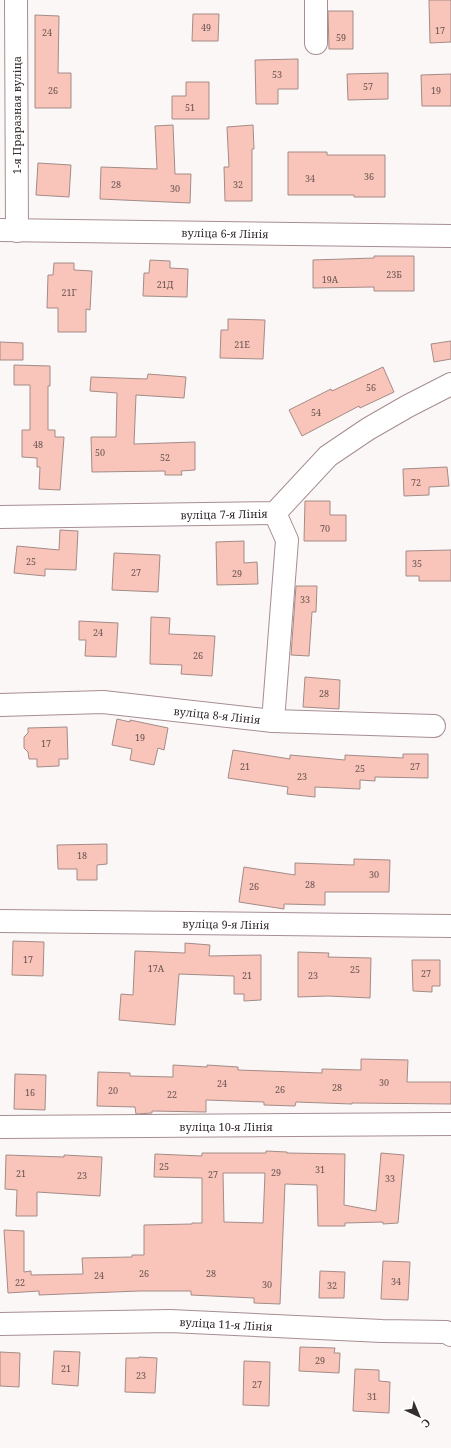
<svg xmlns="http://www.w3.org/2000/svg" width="451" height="1448" font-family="'Noto Serif',serif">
  <rect width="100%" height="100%" fill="#fcf7f7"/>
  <g fill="#f9c4b9" stroke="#a38c87" fill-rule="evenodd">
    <path d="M 429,0 L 451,0 L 451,42 L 430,43 Z"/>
    <path d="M 328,11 L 353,11 L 353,49 L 329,49 Z"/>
    <path d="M 193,14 L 219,14 L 218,41 L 192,41 Z"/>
    <path d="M 35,15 L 59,16 L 58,73 L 71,73 L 71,108 L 35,108 Z"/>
    <path d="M 298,59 L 298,89 L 278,89 L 278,104 L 256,104 L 255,60 Z"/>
    <path d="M 388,73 L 388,99 L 348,100 L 347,74 Z"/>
    <path d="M 451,74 L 451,106 L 422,106 L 421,75 Z"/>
    <path d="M 186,82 L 209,82 L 209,119 L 172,119 L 172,96 L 186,96 Z"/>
    <path d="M 173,125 L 175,174 L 191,174 L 190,203 L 100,199 L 101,167 L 157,169 L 155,126 Z"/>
    <path d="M 253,125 L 254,149 L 252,149 L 252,201 L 225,201 L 224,167 L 229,167 L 227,127 Z"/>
    <path d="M 288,152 L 327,152 L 327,155 L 385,155 L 385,197 L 354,197 L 354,195 L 288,195 Z"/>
    <path d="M 38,163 L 71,165 L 69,197 L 36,195 Z"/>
    <path d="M 374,256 L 414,256 L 414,291 L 374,291 L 374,287 L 313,288 L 313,260 L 374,258 Z"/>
    <path d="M 150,260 L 170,261 L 170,268 L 188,269 L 187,297 L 143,296 L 144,273 L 149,273 Z"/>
    <path d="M 54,263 L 74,263 L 74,270 L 92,271 L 90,310 L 86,309 L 86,332 L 58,332 L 58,308 L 47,308 L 48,275 L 53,275 Z"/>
    <path d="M 228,319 L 265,320 L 263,359 L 220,358 L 221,330 L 228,330 Z"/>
    <path d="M 451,341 L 451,359 L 434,362 L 431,344 Z"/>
    <path d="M 0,342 L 23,343 L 23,360 L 0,360 Z"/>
    <path d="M 14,365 L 50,366 L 50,386 L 48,386 L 48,430 L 55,430 L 55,437 L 64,437 L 60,490 L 39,489 L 40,467 L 37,467 L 37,458 L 22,457 L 22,430 L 30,430 L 30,385 L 14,385 Z"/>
    <path d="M 383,367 L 394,392 L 360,408 L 359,406 L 302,436 L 289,410 L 331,389 L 332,391 Z"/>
    <path d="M 148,374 L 186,377 L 184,398 L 136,395 L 134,444 L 195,442 L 195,470 L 181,471 L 182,475 L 165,475 L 165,471 L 92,472 L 91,437 L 116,437 L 117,393 L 90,391 L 91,377 L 147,379 Z"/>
    <path d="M 447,467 L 449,486 L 429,487 L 429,495 L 404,496 L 403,469 Z"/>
    <path d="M 305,501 L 330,501 L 330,515 L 346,515 L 346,541 L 304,541 Z"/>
    <path d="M 60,530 L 78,531 L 76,570 L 45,569 L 45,576 L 14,573 L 17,546 L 59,550 Z"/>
    <path d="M 244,541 L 244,563 L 257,562 L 258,584 L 217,585 L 216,542 Z"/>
    <path d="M 451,550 L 451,581 L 419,581 L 419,576 L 406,576 L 406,551 Z"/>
    <path d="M 114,553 L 160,555 L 158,592 L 112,590 Z"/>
    <path d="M 296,586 L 317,586 L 316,612 L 312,612 L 309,656 L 291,655 Z"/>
    <path d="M 151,617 L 170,618 L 169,634 L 215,636 L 212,676 L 181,674 L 182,665 L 150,664 Z"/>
    <path d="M 79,621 L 118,623 L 116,657 L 85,656 L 86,640 L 79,640 Z"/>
    <path d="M 305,677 L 340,680 L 339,709 L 303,707 Z"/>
    <path d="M 117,719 L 130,722 L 130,720 L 168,728 L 164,750 L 158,748 L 154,765 L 130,760 L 132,749 L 112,745 Z"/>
    <path d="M 67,727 L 68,759 L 59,759 L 59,766 L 37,767 L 37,759 L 29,759 L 28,752 L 24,748 L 24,737 L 28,733 L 28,728 Z"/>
    <path d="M 233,750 L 290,759 L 290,755 L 345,760 L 345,755 L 403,758 L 403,754 L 428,754 L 428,778 L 375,777 L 375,781 L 360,780 L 360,789 L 315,787 L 315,797 L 287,794 L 288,787 L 228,778 Z"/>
    <path d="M 107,844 L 107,864 L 97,865 L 97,880 L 77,880 L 77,869 L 58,869 L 57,845 Z"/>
    <path d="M 354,859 L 390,860 L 389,892 L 325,892 L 325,905 L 284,904 L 284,909 L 239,902 L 244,867 L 295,875 L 295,863 L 354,865 Z"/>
    <path d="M 13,941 L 44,942 L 43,976 L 12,975 Z"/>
    <path d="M 185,943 L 210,945 L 209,956 L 261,955 L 261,1000 L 244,1001 L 244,994 L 234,994 L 234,976 L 179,974 L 175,1025 L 119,1020 L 121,994 L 133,995 L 135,951 L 185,953 Z"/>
    <path d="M 298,952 L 329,953 L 328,957 L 371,958 L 370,998 L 328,996 L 298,997 Z"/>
    <path d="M 412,960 L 440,960 L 440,986 L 432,986 L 432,992 L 413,991 Z"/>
    <path d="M 361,1059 L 408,1060 L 407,1082 L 451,1082 L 451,1104 L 352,1103 L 352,1104 L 296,1102 L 295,1106 L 264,1105 L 264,1102 L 206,1100 L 206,1112 L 152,1111 L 152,1113 L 136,1114 L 135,1107 L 97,1106 L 98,1072 L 130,1073 L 130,1076 L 173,1077 L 173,1065 L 207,1067 L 207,1065 L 238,1067 L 238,1070 L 322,1073 L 322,1069 L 361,1070 Z"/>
    <path d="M 15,1074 L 46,1075 L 45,1110 L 14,1109 Z"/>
    <path d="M 266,1151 L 287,1152 L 287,1153 L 345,1154 L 344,1205 L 376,1211 L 381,1153 L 404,1155 L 398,1223 L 383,1224 L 383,1222 L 345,1223 L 345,1226 L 318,1226 L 317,1185 L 285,1184 L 280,1304 L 254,1303 L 254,1298 L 191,1295 L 191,1291 L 139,1291 L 39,1295 L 39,1291 L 8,1293 L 4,1230 L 24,1231 L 24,1272 L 31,1271 L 31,1275 L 83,1274 L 82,1258 L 132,1257 L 132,1255 L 144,1255 L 144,1225 L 192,1224 L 192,1223 L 202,1223 L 202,1178 L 154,1177 L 155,1154 L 202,1156 L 202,1153 L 266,1153 ZM 223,1173 L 265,1173 L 263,1223 L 224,1222 Z"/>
    <path d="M 6,1155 L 64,1157 L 64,1155 L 102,1157 L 100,1196 L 37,1192 L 37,1216 L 16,1216 L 17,1190 L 5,1189 Z"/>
    <path d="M 383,1261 L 410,1262 L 408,1300 L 381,1299 Z"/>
    <path d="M 320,1271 L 345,1272 L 344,1298 L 319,1298 Z"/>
    <path d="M 300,1347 L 335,1348 L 334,1353 L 340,1353 L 339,1373 L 299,1371 Z"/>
    <path d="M 54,1351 L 80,1352 L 78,1386 L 52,1384 Z"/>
    <path d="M 0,1352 L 20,1353 L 19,1387 L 0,1386 Z"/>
    <path d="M 139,1357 L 157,1358 L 155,1393 L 125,1392 L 126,1358 L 139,1358 Z"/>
    <path d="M 244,1361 L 270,1362 L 269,1406 L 243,1405 Z"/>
    <path d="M 355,1369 L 379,1370 L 379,1381 L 390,1382 L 389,1413 L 353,1411 Z"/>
  </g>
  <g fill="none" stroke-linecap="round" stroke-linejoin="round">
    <defs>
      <g id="minor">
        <path d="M 16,0 L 17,231"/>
        <path d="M 316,43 L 316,0"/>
        <path d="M 0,230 L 451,236"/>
        <path d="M 0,517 L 275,513 L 328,456 L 368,429 L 408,406 L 451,384"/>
        <path d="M 0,705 L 103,702 L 273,721 L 434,726"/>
        <path d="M 273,721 L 287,540 L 275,513"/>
        <path d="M 0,921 L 451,926"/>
        <path d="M 0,1127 L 451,1124"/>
        <path d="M 0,1324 L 170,1321 L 382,1331 L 446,1332 L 451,1335"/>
      </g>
    </defs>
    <use href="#minor" stroke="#a68e92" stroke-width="24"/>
    <use href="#minor" stroke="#fff" stroke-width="22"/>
  </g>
  <g text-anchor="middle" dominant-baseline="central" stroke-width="4" stroke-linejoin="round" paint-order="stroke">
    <g font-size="9" fill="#675351">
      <text x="206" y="27">49</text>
      <text x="440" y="30">17</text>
      <text x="47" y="32">24</text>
      <text x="341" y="37">59</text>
      <text x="277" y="74">53</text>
      <text x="368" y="86">57</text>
      <text x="53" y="90">26</text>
      <text x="436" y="90">19</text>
      <text x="190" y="107">51</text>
      <text x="369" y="176">36</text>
      <text x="310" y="178">34</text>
      <text x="116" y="184">28</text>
      <text x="238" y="184">32</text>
      <text x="175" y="188">30</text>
      <text x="394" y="274">23Б</text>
      <text x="330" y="279">19А</text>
      <text x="165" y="284">21Д</text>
      <text x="69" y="292">21Г</text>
      <text x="242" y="344">21Е</text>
      <text x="371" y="387">56</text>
      <text x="316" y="412">54</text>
      <text x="38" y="444">48</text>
      <text x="100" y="452">50</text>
      <text x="165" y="457">52</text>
      <text x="416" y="482">72</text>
      <text x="325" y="528">70</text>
      <text x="31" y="561">25</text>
      <text x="417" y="563">35</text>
      <text x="136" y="572">27</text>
      <text x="237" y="573">29</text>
      <text x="305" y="599">33</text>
      <text x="98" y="632">24</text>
      <text x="198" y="655">26</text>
      <text x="324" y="693">28</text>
      <text x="140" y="737">19</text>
      <text x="46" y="743">17</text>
      <text x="245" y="766">21</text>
      <text x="415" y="766">27</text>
      <text x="360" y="768">25</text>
      <text x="302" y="776">23</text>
      <text x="82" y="855">18</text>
      <text x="374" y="874">30</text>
      <text x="310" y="884">28</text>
      <text x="254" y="886">26</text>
      <text x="28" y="959">17</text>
      <text x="156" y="968">17А</text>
      <text x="355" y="969">25</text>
      <text x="426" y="973">27</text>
      <text x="247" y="975">21</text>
      <text x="313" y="975">23</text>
      <text x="384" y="1082">30</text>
      <text x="222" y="1083">24</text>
      <text x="337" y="1087">28</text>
      <text x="280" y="1089">26</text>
      <text x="113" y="1090">20</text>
      <text x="30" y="1092">16</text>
      <text x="172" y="1094">22</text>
      <text x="164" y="1166">25</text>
      <text x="320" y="1169">31</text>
      <text x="276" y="1172">29</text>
      <text x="21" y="1173">21</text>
      <text x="213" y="1174">27</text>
      <text x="82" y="1175">23</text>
      <text x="390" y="1178">33</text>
      <text x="144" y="1273">26</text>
      <text x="211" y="1273">28</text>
      <text x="99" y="1275">24</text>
      <text x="396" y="1281">34</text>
      <text x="20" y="1282">22</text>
      <text x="267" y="1284">30</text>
      <text x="332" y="1285">32</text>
      <text x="320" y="1360">29</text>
      <text x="66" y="1368">21</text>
      <text x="141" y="1375">23</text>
      <text x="257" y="1384">27</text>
      <text x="372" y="1396">31</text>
    </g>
    <g font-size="11" fill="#362d2e" stroke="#fff">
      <text transform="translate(16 115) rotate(-90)">1-я Праразная вуліца</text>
      <text transform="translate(225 233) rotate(1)">вуліца 6-я Лінія</text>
      <text transform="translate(224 514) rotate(-1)">вуліца 7-я Лінія</text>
      <text transform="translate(217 715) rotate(6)">вуліца 8-я Лінія</text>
      <text transform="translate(226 924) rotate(1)">вуліца 9-я Лінія</text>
      <text x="226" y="1126">вуліца 10-я Лінія</text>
      <text transform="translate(226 1324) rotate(3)">вуліца 11-я Лінія</text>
    </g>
  </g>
  <g transform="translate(419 1416) rotate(136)" stroke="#ffffff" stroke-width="3" paint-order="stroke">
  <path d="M0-3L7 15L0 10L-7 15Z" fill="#362d2e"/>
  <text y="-6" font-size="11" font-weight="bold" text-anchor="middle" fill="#362d2e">С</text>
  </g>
</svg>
